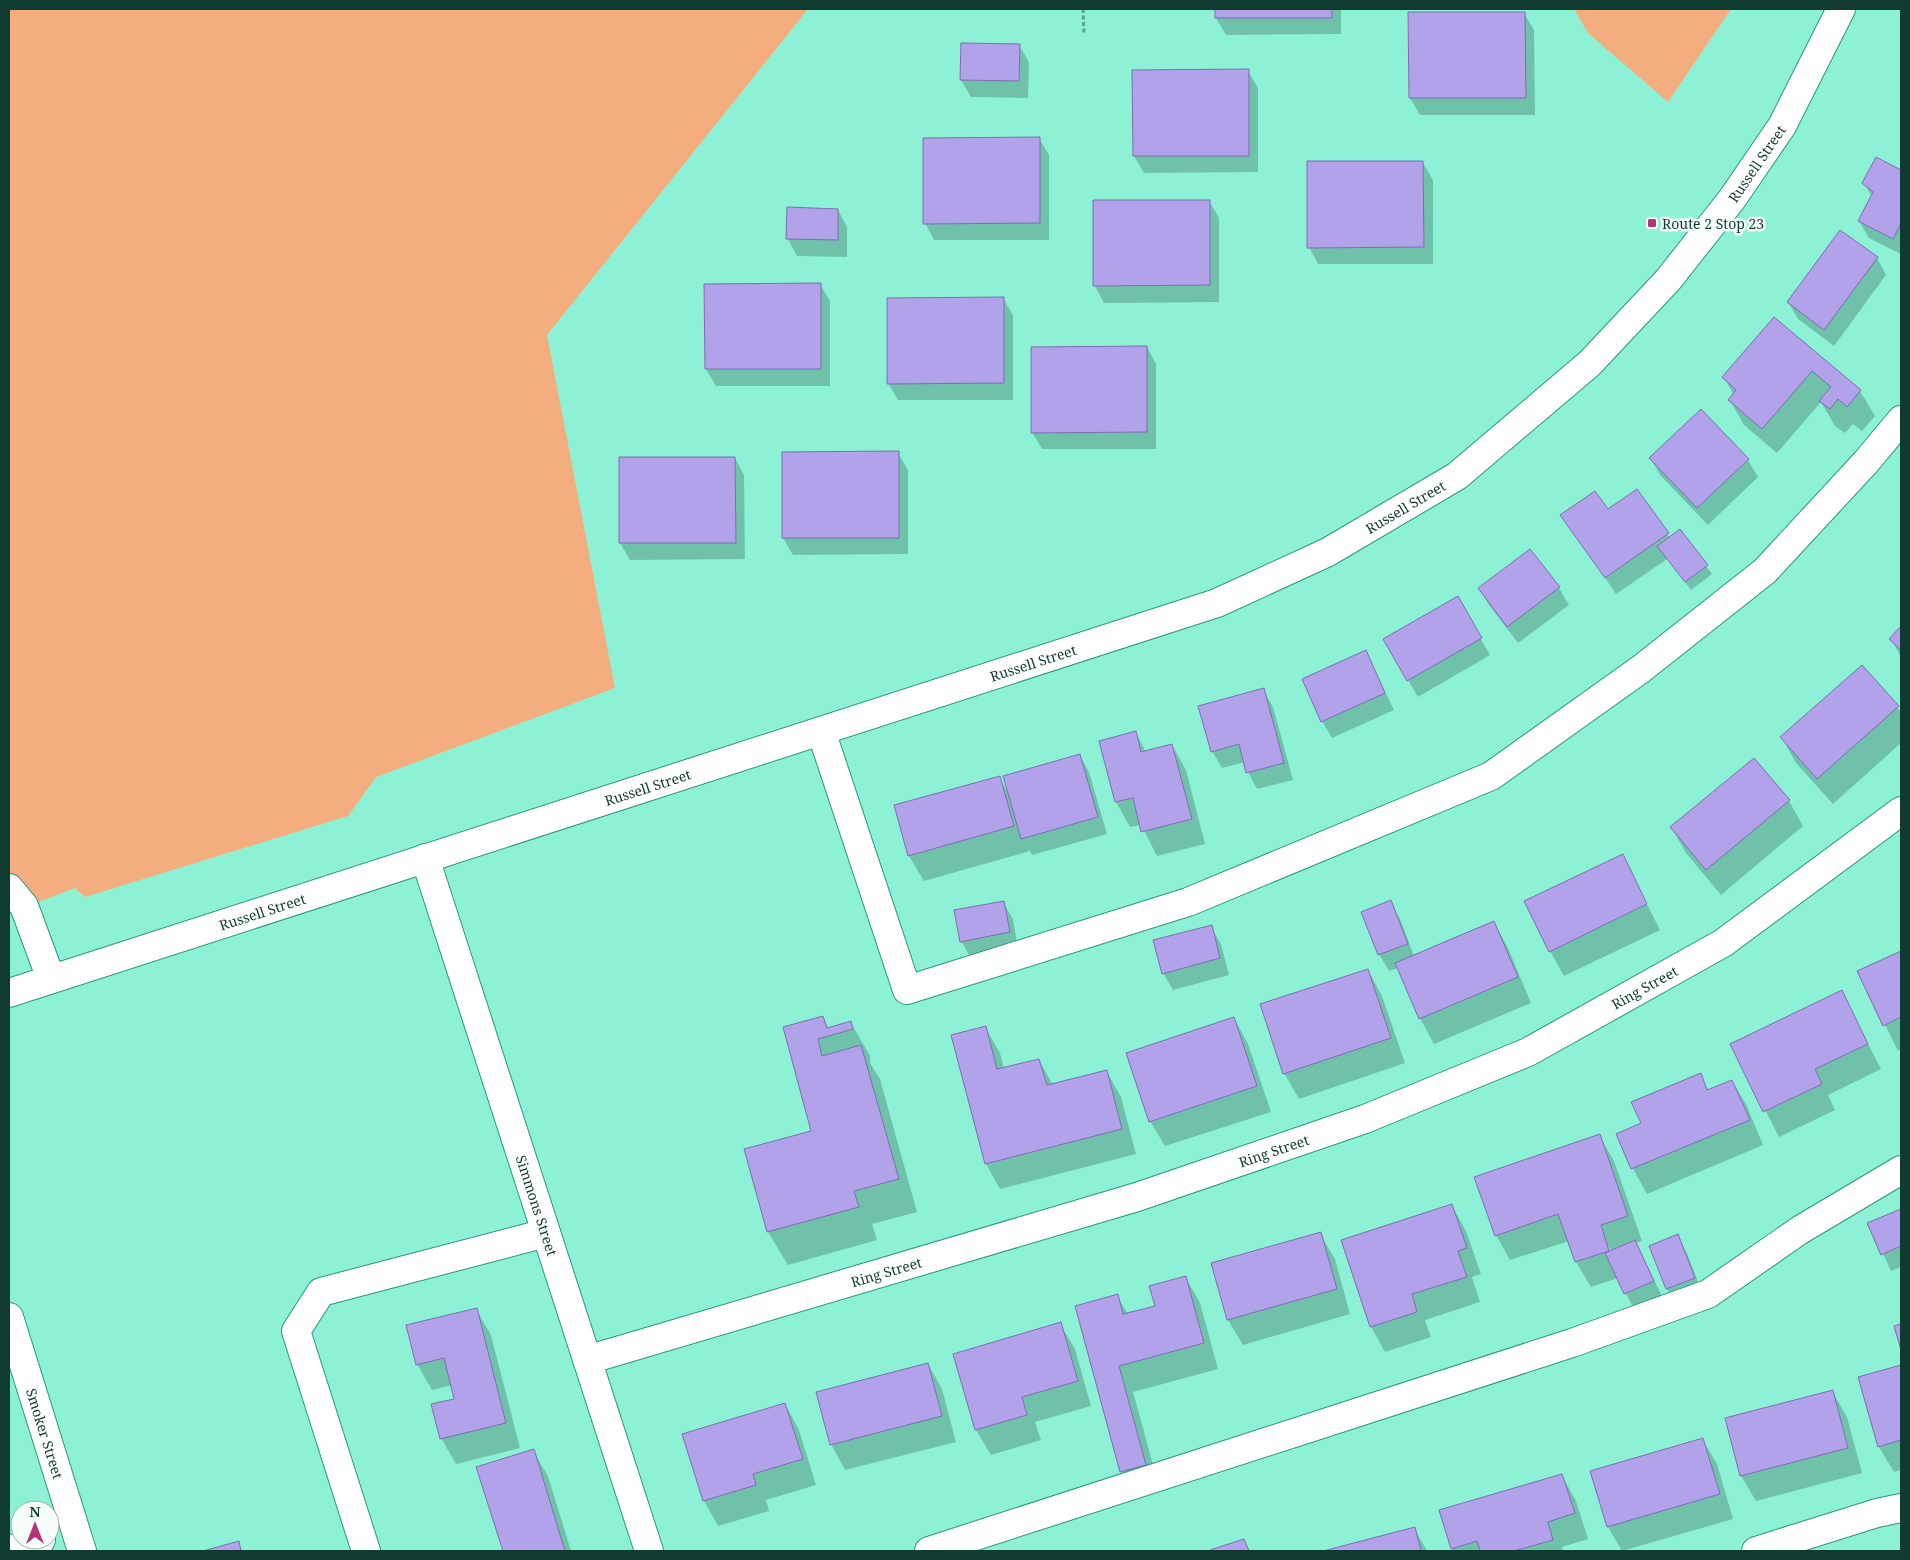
<svg xmlns="http://www.w3.org/2000/svg" width="1910" height="1560" font-family="'Noto Serif',serif">
  <rect width="100%" height="100%" fill="#8df2d5"/>
  <g fill="#f4ad7f">
    <path d="M 9,9 L 808,9 L 547,335 L 615,688 L 376,777 L 348,816 L 85,897 L 75,888 L 9,913 Z"/>
    <path d="M 1574,9 L 1731,9 L 1668,102 L 1588,33 Z"/>
  </g>
  <g fill="#0003" fill-rule="evenodd">
    <path d="M 1216,9 L 1341,9 L 1341,34 L 1226,35 L 1216,18 Z"/>
    <path d="M 1524,13 L 1534,30 L 1535,115 L 1420,115 L 1410,98 Z"/>
    <path d="M 962,44 L 1019,45 L 1029,62 L 1028,98 L 971,97 L 961,80 Z"/>
    <path d="M 1248,71 L 1258,88 L 1258,172 L 1144,173 L 1134,156 Z"/>
    <path d="M 1039,138 L 1049,155 L 1049,240 L 934,240 L 925,223 Z"/>
    <path d="M 1877,158 L 1901,171 L 1901,254 L 1869,238 L 1859,221 L 1872,197 L 1864,183 Z"/>
    <path d="M 1423,163 L 1433,180 L 1433,264 L 1318,264 L 1309,247 Z"/>
    <path d="M 1209,201 L 1219,218 L 1219,302 L 1104,303 L 1095,286 Z"/>
    <path d="M 838,210 L 847,227 L 847,257 L 797,256 L 788,239 Z"/>
    <path d="M 1877,258 L 1886,275 L 1834,346 L 1798,319 L 1788,302 Z"/>
    <path d="M 820,284 L 830,301 L 830,386 L 716,386 L 706,369 Z"/>
    <path d="M 1003,298 L 1013,315 L 1013,400 L 898,400 L 888,383 Z"/>
    <path d="M 1774,319 L 1860,391 L 1875,416 L 1862,431 L 1853,424 L 1845,433 L 1835,426 L 1821,402 L 1777,453 L 1744,425 L 1730,400 L 1734,395 L 1724,378 Z"/>
    <path d="M 1147,347 L 1156,364 L 1156,449 L 1042,449 L 1032,432 Z"/>
    <path d="M 898,453 L 908,470 L 908,554 L 793,555 L 783,538 Z"/>
    <path d="M 620,458 L 735,458 L 744,475 L 745,559 L 630,560 L 620,543 Z"/>
    <path d="M 1651,459 L 1748,460 L 1758,477 L 1708,525 L 1660,475 Z"/>
    <path d="M 1637,490 L 1670,538 L 1680,531 L 1712,574 L 1691,590 L 1667,559 L 1616,594 L 1562,515 L 1608,511 Z"/>
    <path d="M 1559,588 L 1569,605 L 1518,643 L 1489,605 L 1480,589 Z"/>
    <path d="M 1457,597 L 1490,655 L 1418,697 L 1384,639 Z"/>
    <path d="M 1901,628 L 1901,657 L 1891,639 Z"/>
    <path d="M 1366,652 L 1394,710 L 1332,738 L 1322,721 Z"/>
    <path d="M 1862,667 L 1901,712 L 1901,743 L 1833,804 L 1796,763 L 1782,738 Z"/>
    <path d="M 1263,690 L 1273,707 L 1293,780 L 1257,789 L 1248,772 L 1245,762 L 1222,768 L 1212,751 Z"/>
    <path d="M 1136,733 L 1146,752 L 1172,745 L 1186,770 L 1205,844 L 1157,856 L 1141,825 L 1130,827 L 1116,802 L 1100,742 Z"/>
    <path d="M 1080,756 L 1089,772 L 1107,834 L 1032,855 L 1030,851 L 924,881 L 909,856 L 999,777 L 1008,793 Z"/>
    <path d="M 1789,801 L 1803,826 L 1721,895 L 1686,853 L 1672,828 Z"/>
    <path d="M 1622,855 L 1660,930 L 1564,976 L 1550,951 Z"/>
    <path d="M 1003,902 L 1013,919 L 1018,949 L 971,958 L 961,941 Z"/>
    <path d="M 1390,902 L 1400,919 L 1414,956 L 1494,922 L 1508,948 L 1531,1003 L 1434,1044 L 1420,1018 L 1398,968 L 1389,971 L 1379,954 Z"/>
    <path d="M 1211,927 L 1221,944 L 1229,975 L 1173,990 L 1163,973 Z"/>
    <path d="M 1901,952 L 1901,1049 L 1898,1051 L 1859,972 Z"/>
    <path d="M 1368,970 L 1382,996 L 1405,1063 L 1299,1099 L 1284,1073 Z"/>
    <path d="M 1841,992 L 1881,1069 L 1828,1095 L 1835,1110 L 1779,1137 L 1732,1045 Z"/>
    <path d="M 823,1017 L 829,1029 L 851,1023 L 870,1056 L 870,1063 L 880,1079 L 917,1212 L 872,1224 L 877,1240 L 788,1265 L 768,1232 L 746,1150 L 813,1132 L 785,1028 Z"/>
    <path d="M 1234,1018 L 1248,1044 L 1271,1112 L 1165,1146 L 1150,1121 Z"/>
    <path d="M 985,1027 L 1000,1053 L 1004,1069 L 1039,1060 L 1053,1085 L 1107,1072 L 1121,1097 L 1136,1154 L 1000,1189 L 986,1164 Z"/>
    <path d="M 1700,1075 L 1709,1091 L 1732,1081 L 1747,1106 L 1763,1145 L 1647,1194 L 1633,1169 L 1617,1134 L 1642,1124 Z"/>
    <path d="M 1599,1135 L 1614,1161 L 1642,1241 L 1636,1243 L 1663,1298 L 1635,1311 L 1618,1278 L 1591,1287 L 1576,1262 L 1569,1241 L 1510,1260 L 1496,1235 ZM 1607,1245 L 1612,1252 L 1609,1252 L 1605,1246 Z"/>
    <path d="M 1452,1206 L 1466,1231 L 1481,1274 L 1472,1277 L 1480,1302 L 1425,1320 L 1431,1337 L 1385,1352 L 1371,1327 Z"/>
    <path d="M 1901,1211 L 1901,1267 L 1891,1271 L 1869,1224 Z"/>
    <path d="M 1320,1234 L 1335,1259 L 1350,1314 L 1243,1345 L 1228,1320 Z"/>
    <path d="M 1677,1236 L 1687,1253 L 1703,1295 L 1677,1306 L 1667,1289 Z"/>
    <path d="M 1186,1278 L 1200,1303 L 1218,1369 L 1133,1392 L 1160,1490 L 1136,1497 L 1122,1472 L 1077,1306 L 1117,1296 L 1128,1314 L 1156,1307 Z"/>
    <path d="M 476,1309 L 491,1335 L 520,1448 L 456,1464 L 441,1438 L 455,1400 L 452,1385 L 432,1390 L 417,1364 Z"/>
    <path d="M 1060,1324 L 1075,1349 L 1091,1406 L 1035,1422 L 1041,1440 L 991,1455 L 976,1430 L 954,1355 Z"/>
    <path d="M 928,1364 L 942,1389 L 956,1442 L 845,1470 L 831,1444 Z"/>
    <path d="M 1901,1366 L 1901,1470 L 1894,1472 L 1879,1447 L 1860,1378 Z"/>
    <path d="M 1832,1391 L 1847,1417 L 1862,1473 L 1756,1501 L 1741,1476 Z"/>
    <path d="M 785,1404 L 799,1430 L 816,1485 L 766,1500 L 769,1511 L 718,1526 L 704,1501 Z"/>
    <path d="M 1702,1439 L 1717,1464 L 1733,1519 L 1622,1551 L 1608,1527 L 1592,1472 Z"/>
    <path d="M 533,1451 L 548,1476 L 571,1551 L 504,1551 L 478,1468 Z"/>
    <path d="M 1562,1475 L 1576,1501 L 1588,1539 L 1562,1547 L 1563,1551 L 1454,1551 L 1452,1548 Z"/>
    <path d="M 1414,1528 L 1427,1551 L 1327,1551 Z"/>
    <path d="M 1244,1540 L 1250,1551 L 1212,1551 Z"/>
    <path d="M 238,1543 L 243,1551 L 208,1551 Z"/>
  </g>
  <g fill="#b2a2ea" stroke="#7d6db1">
    <rect x="1215" y="9" width="117" height="9"/>
    <path d="M 1408,12 L 1525,12 L 1526,98 L 1409,98 Z"/>
    <path d="M 961,43 L 1020,44 L 1019,81 L 960,80 Z"/>
    <path d="M 1249,69 L 1249,156 L 1133,156 L 1132,70 Z"/>
    <path d="M 1040,137 L 1040,223 L 923,224 L 923,138 Z"/>
    <path d="M 1876,157 L 1901,170 L 1901,223 L 1893,239 L 1858,221 L 1873,192 L 1862,183 Z"/>
    <path d="M 1307,161 L 1423,161 L 1424,247 L 1307,248 Z"/>
    <path d="M 1093,200 L 1210,200 L 1210,285 L 1093,286 Z"/>
    <path d="M 787,207 L 838,209 L 838,240 L 786,239 Z"/>
    <path d="M 1840,230 L 1878,257 L 1824,330 L 1787,302 Z"/>
    <path d="M 821,283 L 821,369 L 705,369 L 704,284 Z"/>
    <path d="M 1004,297 L 1004,383 L 887,384 L 887,298 Z"/>
    <path d="M 1774,317 L 1861,390 L 1847,407 L 1838,399 L 1830,409 L 1819,401 L 1831,387 L 1812,371 L 1762,429 L 1728,400 L 1736,390 L 1722,377 Z"/>
    <path d="M 1147,346 L 1147,432 L 1031,433 L 1031,347 Z"/>
    <path d="M 1701,409 L 1749,459 L 1697,508 L 1649,458 Z"/>
    <path d="M 899,451 L 899,538 L 782,538 L 782,452 Z"/>
    <path d="M 619,457 L 735,457 L 736,543 L 619,543 Z"/>
    <path d="M 1637,489 L 1669,533 L 1605,578 L 1560,515 L 1595,491 L 1608,509 Z"/>
    <path d="M 1680,529 L 1708,565 L 1685,582 L 1657,546 Z"/>
    <path d="M 1530,549 L 1560,587 L 1507,627 L 1478,588 Z"/>
    <path d="M 1458,596 L 1482,638 L 1407,681 L 1383,639 Z"/>
    <path d="M 1901,626 L 1901,650 L 1889,639 Z"/>
    <path d="M 1366,650 L 1385,693 L 1321,722 L 1302,679 Z"/>
    <path d="M 1862,665 L 1899,706 L 1817,779 L 1780,737 Z"/>
    <path d="M 1264,688 L 1284,763 L 1246,773 L 1239,744 L 1211,752 L 1198,706 Z"/>
    <path d="M 1136,731 L 1141,752 L 1172,744 L 1192,819 L 1141,832 L 1133,798 L 1115,802 L 1099,741 Z"/>
    <path d="M 1080,754 L 1098,817 L 1021,839 L 1003,776 Z"/>
    <path d="M 1754,758 L 1790,800 L 1706,870 L 1670,827 Z"/>
    <path d="M 1000,776 L 1014,826 L 908,856 L 894,805 Z"/>
    <path d="M 1623,854 L 1647,904 L 1549,952 L 1524,901 Z"/>
    <path d="M 1391,900 L 1408,944 L 1378,955 L 1361,912 Z"/>
    <path d="M 1004,901 L 1010,932 L 960,942 L 954,910 Z"/>
    <path d="M 1494,921 L 1518,977 L 1419,1019 L 1395,963 Z"/>
    <path d="M 1212,925 L 1220,958 L 1162,974 L 1153,940 Z"/>
    <path d="M 1901,951 L 1901,1017 L 1883,1026 L 1857,971 Z"/>
    <path d="M 1368,969 L 1391,1038 L 1283,1074 L 1260,1004 Z"/>
    <path d="M 1842,990 L 1868,1044 L 1815,1069 L 1822,1084 L 1763,1112 L 1730,1044 Z"/>
    <path d="M 823,1016 L 827,1028 L 851,1021 L 853,1029 L 818,1039 L 822,1056 L 861,1045 L 899,1179 L 854,1191 L 859,1207 L 767,1232 L 744,1149 L 811,1131 L 783,1027 Z"/>
    <path d="M 1234,1017 L 1257,1086 L 1149,1122 L 1126,1053 Z"/>
    <path d="M 986,1026 L 997,1069 L 1039,1059 L 1047,1085 L 1107,1070 L 1122,1129 L 985,1164 L 951,1035 Z"/>
    <path d="M 1701,1073 L 1707,1090 L 1732,1080 L 1750,1120 L 1631,1169 L 1616,1134 L 1641,1123 L 1631,1102 Z"/>
    <path d="M 1600,1134 L 1628,1216 L 1601,1225 L 1609,1251 L 1575,1262 L 1558,1214 L 1495,1236 L 1474,1177 Z"/>
    <path d="M 1452,1204 L 1467,1248 L 1458,1251 L 1467,1277 L 1412,1294 L 1417,1312 L 1370,1327 L 1341,1240 Z"/>
    <path d="M 1901,1209 L 1901,1246 L 1881,1255 L 1867,1223 Z"/>
    <path d="M 1321,1232 L 1337,1289 L 1227,1320 L 1211,1263 Z"/>
    <path d="M 1678,1234 L 1695,1278 L 1666,1289 L 1649,1246 Z"/>
    <path d="M 1635,1240 L 1654,1281 L 1624,1294 L 1605,1253 Z"/>
    <path d="M 1186,1276 L 1204,1343 L 1119,1366 L 1146,1465 L 1120,1472 L 1075,1306 L 1118,1294 L 1123,1314 L 1155,1306 L 1149,1286 Z"/>
    <path d="M 477,1308 L 506,1423 L 440,1439 L 431,1404 L 454,1399 L 444,1358 L 416,1365 L 406,1325 Z"/>
    <path d="M 1061,1322 L 1078,1381 L 1022,1397 L 1027,1415 L 975,1430 L 953,1354 Z"/>
    <path d="M 1901,1324 L 1901,1350 L 1894,1326 Z"/>
    <path d="M 928,1363 L 942,1416 L 830,1445 L 816,1392 Z"/>
    <path d="M 1901,1365 L 1901,1440 L 1878,1447 L 1858,1377 Z"/>
    <path d="M 1833,1390 L 1848,1448 L 1740,1476 L 1725,1418 Z"/>
    <path d="M 785,1403 L 803,1459 L 753,1474 L 756,1485 L 703,1501 L 682,1434 Z"/>
    <path d="M 1703,1438 L 1720,1494 L 1607,1527 L 1590,1471 Z"/>
    <path d="M 534,1449 L 565,1551 L 503,1551 L 476,1467 Z"/>
    <path d="M 1562,1474 L 1575,1513 L 1548,1522 L 1553,1540 L 1514,1551 L 1480,1551 L 1477,1541 L 1451,1549 L 1439,1510 Z"/>
    <path d="M 1415,1527 L 1421,1551 L 1323,1551 Z"/>
    <path d="M 1244,1539 L 1249,1551 L 1211,1551 L 1210,1550 Z"/>
    <path d="M 239,1541 L 241,1551 L 203,1551 Z"/>
  </g>
  <g fill="none" stroke-linecap="round" stroke-linejoin="round">
    <defs>
      <g id="minor">
        <path d="M 821,731 L 907,990 L 1188,902 L 1491,776 L 1641,669 L 1765,571 L 1866,462 L 1901,420"/>
        <path id="s1" d="M 425,858 L 649,1551"/>
        <path d="M 9,888 L 24,906 L 51,979"/>
        <path id="s2" d="M 9,993 L 1217,603 L 1328,552 L 1457,476 L 1590,363 L 1668,280 L 1732,199 L 1782,126 L 1841,9"/>
        <path id="s3" d="M 9,1317 L 82,1551"/>
        <path id="s4" d="M 587,1360 L 1137,1197 L 1365,1119 L 1528,1052 L 1723,943 L 1901,811"/>
        <path d="M 9,1550 L 41,1540"/>
        <path d="M 366,1551 L 296,1331 L 321,1292 L 546,1233"/>
        <path d="M 929,1551 L 1572,1343 L 1708,1294 L 1800,1230 L 1901,1170"/>
        <path d="M 1756,1551 L 1877,1513 L 1901,1508"/>
      </g>
    </defs>
    <use href="#minor" stroke="#29967d" stroke-width="30"/>
    <path stroke="#58a590" stroke-width="3" stroke-dasharray="4 2.5" stroke-linecap="butt" d="M 1083,9 L 1084,34"/>
    <use href="#minor" stroke="#fff" stroke-width="28"/>
  </g>
  <rect fill="#b73276" stroke="#f5fefb" stroke-width="2" x="1647" y="218" width="10" height="10" rx="2.5"/>
  <g text-anchor="middle" dominant-baseline="central" stroke-width="5" stroke-linejoin="round" paint-order="stroke">
    <g font-size="14" fill="#0f3b30" stroke="#f5fefb">
      <text stroke="none"><textPath href="#s2" startOffset="1976">Russell Street</textPath></text>
      <text stroke="none"><textPath href="#s2" startOffset="1481">Russell Street</textPath></text>
      <text stroke="none"><textPath href="#s2" startOffset="1076">Russell Street</textPath></text>
      <text stroke="none"><textPath href="#s2" startOffset="671">Russell Street</textPath></text>
      <text stroke="none"><textPath href="#s2" startOffset="266">Russell Street</textPath></text>
      <text stroke="none"><textPath href="#s4" startOffset="1124">Ring Street</textPath></text>
      <text stroke="none"><textPath href="#s4" startOffset="718">Ring Street</textPath></text>
      <text stroke="none"><textPath href="#s1" startOffset="365">Simmons Street</textPath></text>
      <text stroke="none"><textPath href="#s4" startOffset="312">Ring Street</textPath></text>
      <text stroke="none"><textPath href="#s3" startOffset="122">Smoker Street</textPath></text>
    </g>
    <g font-size="14" fill="#0f3b30" stroke="#f5fefb" text-anchor="start">
      <text x="1662" y="223">Route 2 Stop 23</text>
    </g>
  </g>
  <rect width="1910" height="1560" fill="none" stroke="#0f3b30" stroke-width="20"/>
  <g transform="translate(35 1525)"><circle r="24" fill="#f5fefb" stroke="#99b0aa"/>
  <path d="M0-4L9 19L0 12L-9 19Z" fill="#b73276"/>
  <text y="-8" font-size="14" font-weight="bold" text-anchor="middle" fill="#0f3b30">N</text>
  </g>
</svg>
